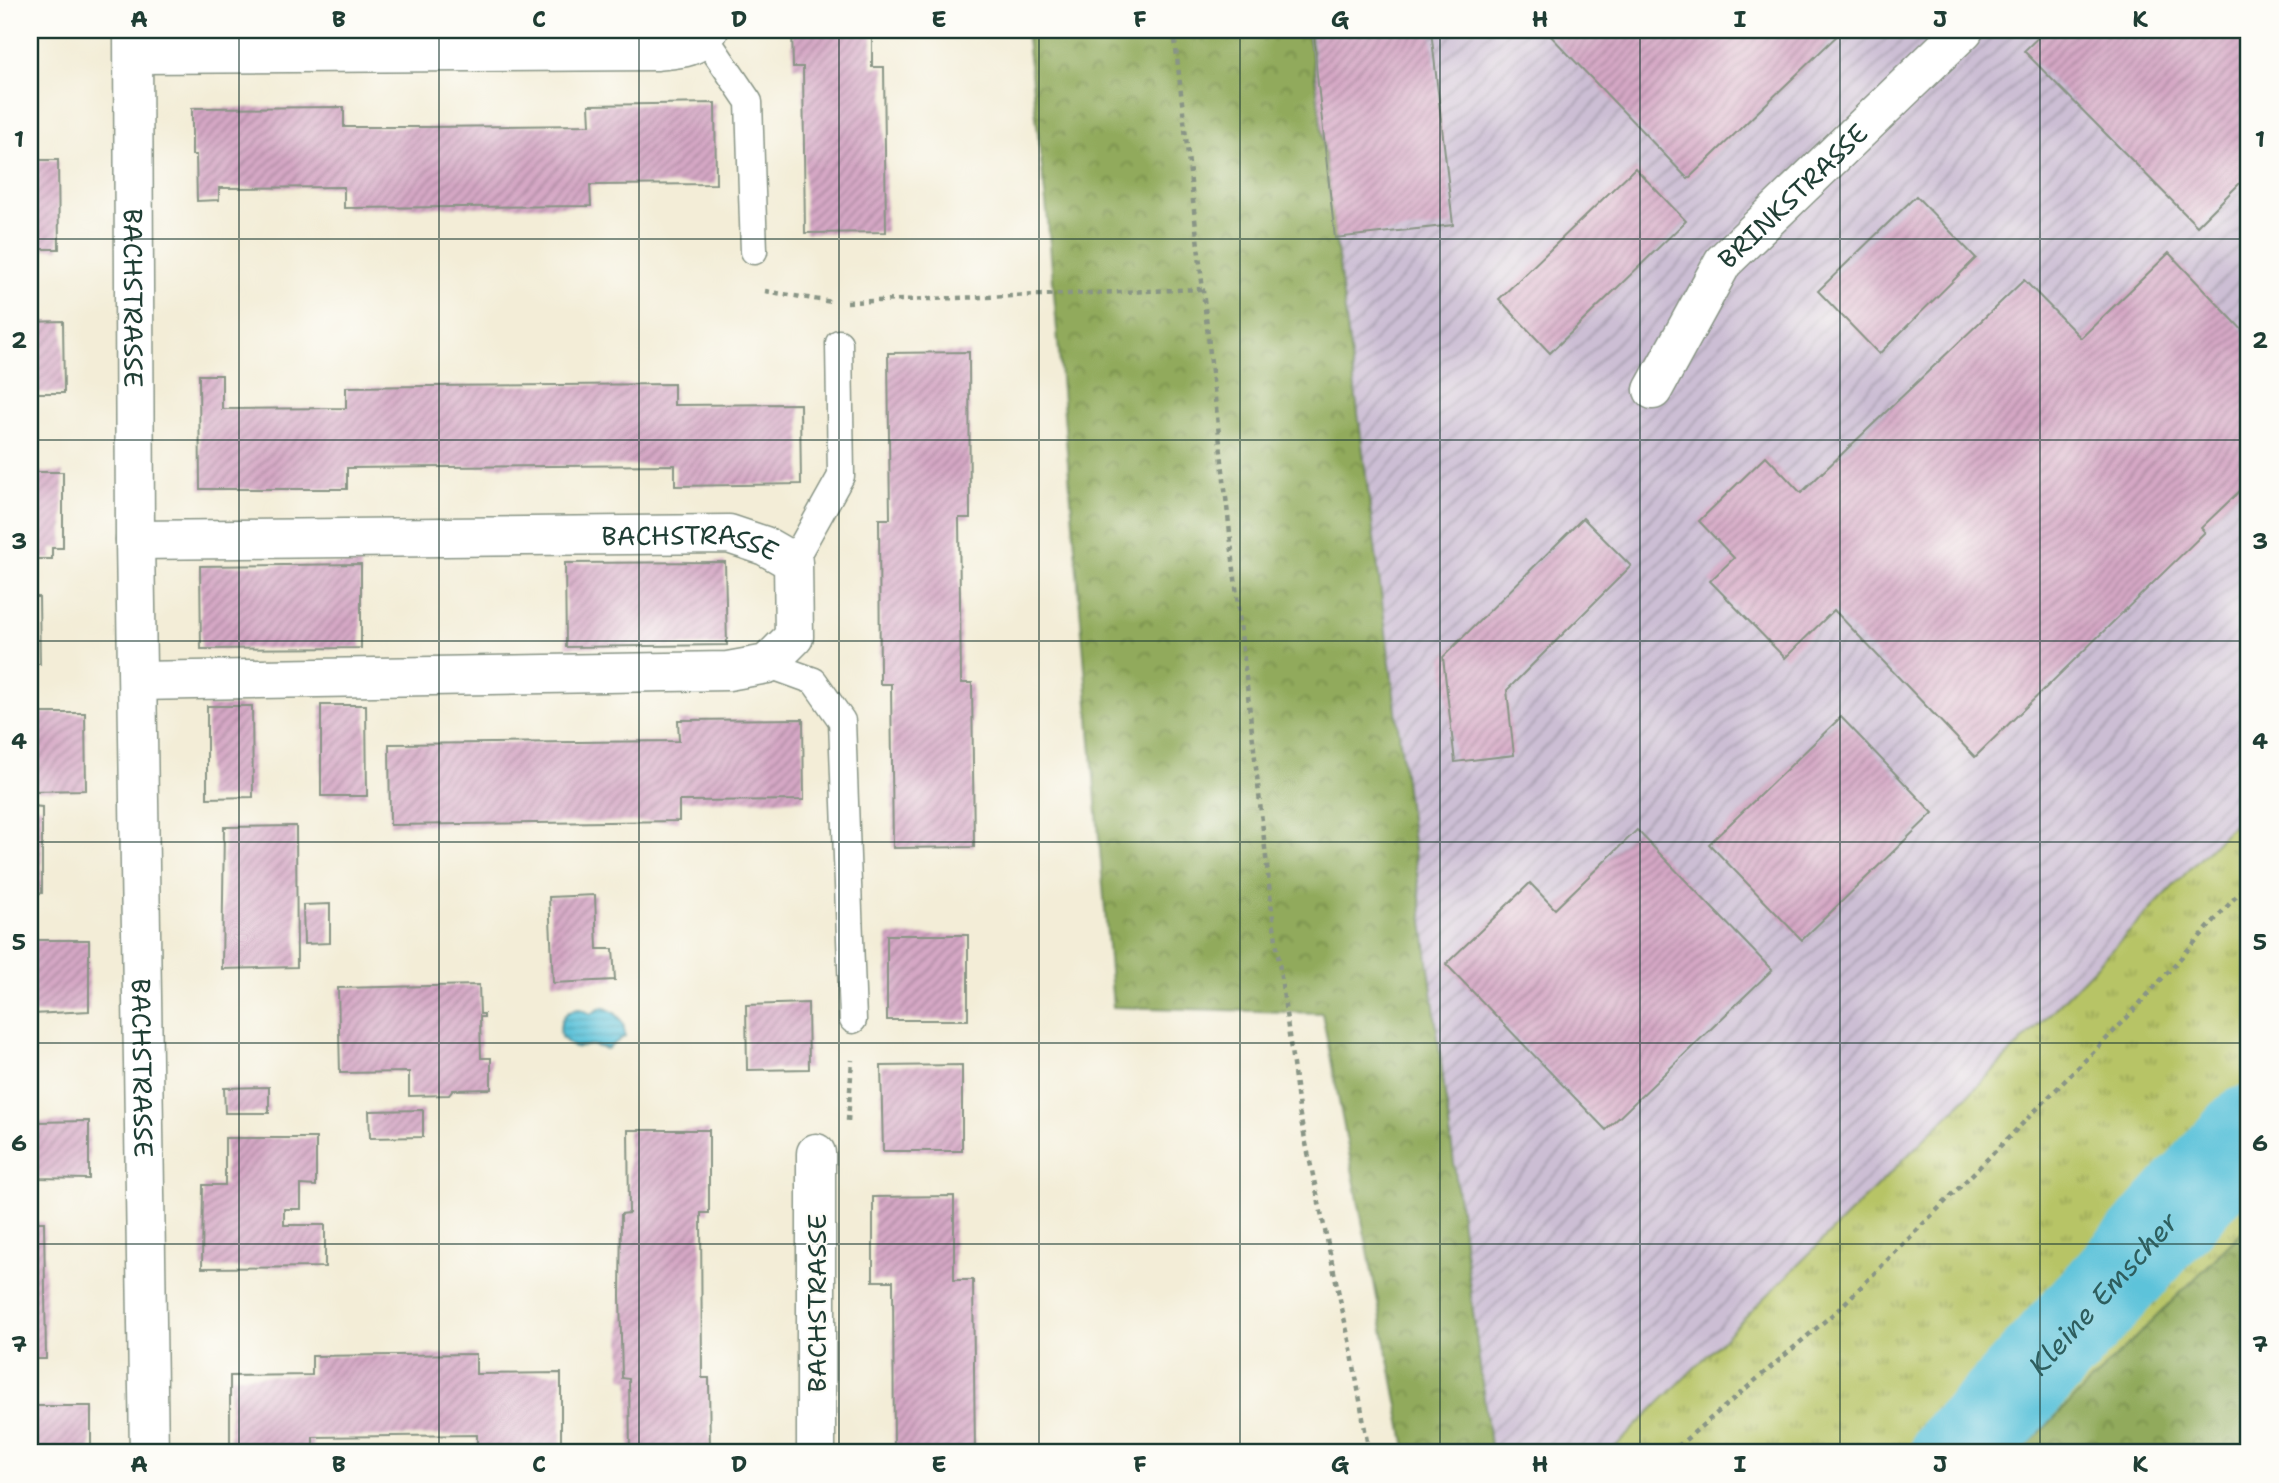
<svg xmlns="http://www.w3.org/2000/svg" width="2279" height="1483" font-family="'Shantell Sans',sans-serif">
  <defs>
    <pattern id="industrial-furrows" width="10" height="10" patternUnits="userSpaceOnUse" patternTransform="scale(1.75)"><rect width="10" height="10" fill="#ccbed4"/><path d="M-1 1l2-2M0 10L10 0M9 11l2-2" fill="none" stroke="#a59cad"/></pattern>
    <pattern id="grass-tufts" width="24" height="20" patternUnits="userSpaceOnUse" patternTransform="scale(1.75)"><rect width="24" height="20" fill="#b7c466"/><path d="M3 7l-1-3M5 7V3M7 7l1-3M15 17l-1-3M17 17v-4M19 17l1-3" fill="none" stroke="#94a055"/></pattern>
    <pattern id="forest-crowns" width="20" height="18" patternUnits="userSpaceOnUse" patternTransform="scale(1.75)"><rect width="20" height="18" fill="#91aa5b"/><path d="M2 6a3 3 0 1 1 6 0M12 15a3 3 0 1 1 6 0" fill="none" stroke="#768c4c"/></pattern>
    <pattern id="water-rules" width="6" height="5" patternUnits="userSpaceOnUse" patternTransform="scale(1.75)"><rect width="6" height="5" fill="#5dc3da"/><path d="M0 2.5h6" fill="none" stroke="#4ca0b2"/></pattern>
    <pattern id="building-hatch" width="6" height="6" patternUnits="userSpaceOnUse" patternTransform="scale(1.75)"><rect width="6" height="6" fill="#d5a7c5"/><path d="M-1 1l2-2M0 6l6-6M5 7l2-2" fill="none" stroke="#ac89a1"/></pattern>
  </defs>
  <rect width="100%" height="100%" fill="#fdfcf7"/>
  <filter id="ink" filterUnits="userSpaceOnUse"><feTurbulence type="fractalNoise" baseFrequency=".0143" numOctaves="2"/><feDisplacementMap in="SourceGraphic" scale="14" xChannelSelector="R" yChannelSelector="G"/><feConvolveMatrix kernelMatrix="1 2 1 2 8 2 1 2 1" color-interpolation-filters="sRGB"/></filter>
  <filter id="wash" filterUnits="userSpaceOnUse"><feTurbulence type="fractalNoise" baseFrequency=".00686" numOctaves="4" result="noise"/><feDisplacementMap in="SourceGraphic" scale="28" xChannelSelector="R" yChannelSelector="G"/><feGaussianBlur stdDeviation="1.57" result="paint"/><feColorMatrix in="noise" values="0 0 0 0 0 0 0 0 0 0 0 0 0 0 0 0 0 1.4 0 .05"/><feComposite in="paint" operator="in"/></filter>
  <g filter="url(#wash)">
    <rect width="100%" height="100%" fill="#f3edd7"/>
    <path fill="url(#industrial-furrows)" d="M 1309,30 L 2249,30 L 2249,808 L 2038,1026 L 1609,1453 L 1491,1453 Z"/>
    <path fill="url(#grass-tufts)" stroke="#6b804d" stroke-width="2" d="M 2249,808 L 2249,1225 L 2019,1453 L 1609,1453 L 2038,1026 Z"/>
    <g fill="url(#forest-crowns)" stroke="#587448" stroke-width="2">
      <path d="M 1026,30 L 1309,30 L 1491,1453 L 1407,1453 L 1322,1013 L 1113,1007 L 1048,221 Z"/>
      <path d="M 2249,1225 L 2249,1453 L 2019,1453 Z"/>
    </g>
    <path fill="url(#water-rules)" stroke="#3e8087" stroke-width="2" d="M 602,1007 C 617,1012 624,1019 625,1036 L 607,1049 L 591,1045 L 574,1048 L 561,1037 C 558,1022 563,1012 578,1008 L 591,1014 Z"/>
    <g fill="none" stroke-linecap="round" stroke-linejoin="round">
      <path stroke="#5dc3da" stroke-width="91" id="s1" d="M 1956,1453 L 1993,1416 L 2249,1131"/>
    </g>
    <g id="blocks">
      <g fill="url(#building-hatch)">
        <path d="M 792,30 L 872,30 L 872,67 L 884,67 L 886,232 L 805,233 L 803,67 L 793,67 Z"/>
        <path d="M 1312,30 L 1431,30 L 1453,225 L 1335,238 Z"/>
        <path d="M 1545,30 L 1843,30 L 1688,179 Z"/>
        <path d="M 2046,30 L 2249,30 L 2249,174 L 2197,226 L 2024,51 Z"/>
        <path d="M 715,103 L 716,184 L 590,185 L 591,206 L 344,208 L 344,187 L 219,188 L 219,200 L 197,201 L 196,155 L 192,155 L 192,108 L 344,107 L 344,127 L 427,127 L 590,125 L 589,105 Z"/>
        <path d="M 30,160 L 58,160 L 59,249 L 30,249 Z"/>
        <path d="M 1635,168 L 1686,221 L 1550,353 L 1499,299 Z"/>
        <path d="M 1916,196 L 1976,258 L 1879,354 L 1818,291 Z"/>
        <path d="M 2169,253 L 2249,337 L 2249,482 L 2201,528 L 2205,532 L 1975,757 L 1834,610 L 1785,658 L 1710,581 L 1734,558 L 1699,521 L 1766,456 L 1801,493 L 2024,280 L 2081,338 Z"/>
        <path d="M 63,321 L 64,393 L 30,393 L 30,322 Z"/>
        <path d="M 969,352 L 970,518 L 959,518 L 961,683 L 972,683 L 974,847 L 893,848 L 891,684 L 880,684 L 879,519 L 890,519 L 888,353 Z"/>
        <path d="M 199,375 L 222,375 L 222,409 L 346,408 L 346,387 L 429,386 L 674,384 L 674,405 L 800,404 L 801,484 L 675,486 L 675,465 L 552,466 L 347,468 L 347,489 L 200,489 Z"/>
        <path d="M 30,472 L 63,472 L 63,548 L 52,548 L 52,559 L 30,559 Z"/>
        <path d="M 1583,518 L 1631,566 L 1507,690 L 1514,755 L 1455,762 L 1443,657 Z"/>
        <path d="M 725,562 L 727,645 L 566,647 L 565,563 Z"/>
        <path d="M 361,564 L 361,648 L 201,649 L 200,566 Z"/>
        <path d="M 30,597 L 39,597 L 40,664 L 30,664 Z"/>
        <path d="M 321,705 L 366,705 L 367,796 L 321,796 Z"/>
        <path d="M 207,706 L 252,706 L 253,797 L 207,798 Z"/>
        <path d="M 30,713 L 85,713 L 86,790 L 33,791 L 33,806 L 42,807 L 42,893 L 30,894 Z"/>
        <path d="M 1841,717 L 1933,813 L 1802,940 L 1709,844 Z"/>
        <path d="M 803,719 L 804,800 L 679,801 L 679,821 L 390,825 L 389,744 L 679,741 L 678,720 Z"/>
        <path d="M 296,826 L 297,967 L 222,969 L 224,827 Z"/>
        <path d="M 1637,830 L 1772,970 L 1606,1130 L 1446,964 L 1530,883 L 1555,909 Z"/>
        <path d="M 595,895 L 597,949 L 613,949 L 615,980 L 553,983 L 549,897 Z"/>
        <path d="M 330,904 L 330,943 L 304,944 L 303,905 Z"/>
        <rect x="887" y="935" width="81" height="85"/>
        <path d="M 31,940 L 89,940 L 89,1011 L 33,1014 L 34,1023 L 30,1023 Z"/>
        <path d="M 479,985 L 480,1014 L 484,1014 L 484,1017 L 480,1017 L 481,1058 L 491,1058 L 491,1089 L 453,1090 L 449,1095 L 409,1096 L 409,1072 L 340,1073 L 338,988 Z"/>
        <path d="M 808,1003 L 809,1069 L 747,1070 L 746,1005 Z"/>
        <path d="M 962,1065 L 962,1151 L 883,1151 L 881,1066 Z"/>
        <path d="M 269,1087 L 269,1113 L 225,1113 L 224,1088 Z"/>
        <path d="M 423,1110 L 423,1137 L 370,1138 L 369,1111 Z"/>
        <path d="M 89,1121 L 89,1179 L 36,1178 L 35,1122 Z"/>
        <path d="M 628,1130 L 709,1130 L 709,1213 L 701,1213 L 702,1378 L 709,1378 L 710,1453 L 630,1453 L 629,1379 L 622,1378 L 620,1296 L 621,1214 L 629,1213 Z"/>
        <path d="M 225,1138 L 316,1138 L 316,1186 L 301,1185 L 301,1209 L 284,1209 L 284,1225 L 325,1225 L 325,1267 L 202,1268 L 203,1185 L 225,1185 Z"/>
        <path d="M 954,1196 L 954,1280 L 973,1280 L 975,1453 L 894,1453 L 893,1281 L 873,1281 L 873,1197 Z"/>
        <path d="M 30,1222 L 44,1222 L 46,1359 L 30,1359 Z"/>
        <path d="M 476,1354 L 476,1374 L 561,1373 L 561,1453 L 477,1453 L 477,1435 L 313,1437 L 313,1453 L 230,1453 L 230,1376 L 312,1375 L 312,1356 Z"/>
        <rect x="30" y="1406" width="61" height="47"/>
      </g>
    </g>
  </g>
  <g filter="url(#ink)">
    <use href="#blocks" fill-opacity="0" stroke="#899586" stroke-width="2"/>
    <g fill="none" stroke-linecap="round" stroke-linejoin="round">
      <defs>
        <g id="lane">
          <path d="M 705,37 L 749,102 L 754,251"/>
          <path d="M 793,562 L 841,476 L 839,343"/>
          <path d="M 767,664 L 814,681 L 842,721 L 853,1020"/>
        </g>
        <g id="street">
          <path id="s2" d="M 133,30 L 135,540 L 149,1453"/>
          <path d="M 134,54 L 656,51 C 675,49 699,49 709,30"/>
          <path id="s3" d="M 1653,390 L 1723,262 L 1964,30"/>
          <path id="s4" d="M 135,540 L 729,534 L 765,546 L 793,562 L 794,637 L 767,664 L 728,671 L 138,681"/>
          <path d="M 816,1153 L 816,1453"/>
        </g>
      </defs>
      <use href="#lane" stroke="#899586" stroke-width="29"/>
      <use href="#street" stroke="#899586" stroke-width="41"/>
      <g stroke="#899586" stroke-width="4.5" stroke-dasharray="5 5" stroke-linecap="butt">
        <path d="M 1174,30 L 1272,911 L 1300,1116 L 1352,1354 L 1369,1453"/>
        <path d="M 765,291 L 832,302"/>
        <path d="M 847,302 L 1203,289"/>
        <path d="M 848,1121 L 852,1060"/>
        <path d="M 1670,1453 L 1839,1309 L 2123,1022 L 2249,882"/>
      </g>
      <use href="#lane" stroke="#fff" stroke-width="26"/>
      <use href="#street" stroke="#fff" stroke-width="38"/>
    </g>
  </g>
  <path fill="none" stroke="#1f3d34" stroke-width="2" stroke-opacity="0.55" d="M 239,30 L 239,1453M 439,30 L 439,1453M 639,30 L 639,1453M 839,30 L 839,1453M 1039,30 L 1039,1453M 1240,30 L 1240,1453M 1440,30 L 1440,1453M 1640,30 L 1640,1453M 1840,30 L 1840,1453M 2040,30 L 2040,1453M 30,239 L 2249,239M 30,440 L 2249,440M 30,641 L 2249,641M 30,842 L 2249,842M 30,1043 L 2249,1043M 30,1244 L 2249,1244"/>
  <g text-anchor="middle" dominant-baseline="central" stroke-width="5" stroke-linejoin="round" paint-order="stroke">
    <g font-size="26" fill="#1f3d34" stroke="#fdfcf7">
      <text stroke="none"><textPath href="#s3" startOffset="242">BRINKSTRASSE</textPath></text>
      <text stroke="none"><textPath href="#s2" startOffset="268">BACHSTRASSE</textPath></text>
      <text stroke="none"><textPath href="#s4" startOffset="556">BACHSTRASSE</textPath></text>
      <text stroke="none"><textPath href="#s2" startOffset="1038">BACHSTRASSE</textPath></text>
      <text transform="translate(816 1303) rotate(-90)">BACHSTRASSE</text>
    </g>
    <g font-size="28" font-style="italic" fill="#2e5e5e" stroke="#fdfcf7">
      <text stroke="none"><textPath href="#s1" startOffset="217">Kleine Emscher</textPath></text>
    </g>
  </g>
  <rect width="2279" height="1483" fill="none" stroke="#fdfcf7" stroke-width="77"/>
  <rect x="38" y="38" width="2202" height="1406" fill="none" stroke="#1f3d34" stroke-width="2.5"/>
  <g font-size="23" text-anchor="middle" font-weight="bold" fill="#1f3d34">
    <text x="139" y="27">A</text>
    <text x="339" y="27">B</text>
    <text x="539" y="27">C</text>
    <text x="739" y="27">D</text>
    <text x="939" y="27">E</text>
    <text x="1140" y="27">F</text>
    <text x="1340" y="27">G</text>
    <text x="1540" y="27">H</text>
    <text x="1740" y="27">I</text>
    <text x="1940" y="27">J</text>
    <text x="2140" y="27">K</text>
    <text x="19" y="147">1</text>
    <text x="2260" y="147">1</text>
    <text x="19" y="348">2</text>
    <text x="2260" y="348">2</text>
    <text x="19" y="549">3</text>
    <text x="2260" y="549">3</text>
    <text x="19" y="749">4</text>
    <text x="2260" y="749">4</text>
    <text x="19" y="950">5</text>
    <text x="2260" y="950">5</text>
    <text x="19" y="1151">6</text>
    <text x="2260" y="1151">6</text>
    <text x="19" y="1352">7</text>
    <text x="2260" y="1352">7</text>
    <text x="139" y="1472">A</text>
    <text x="339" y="1472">B</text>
    <text x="539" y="1472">C</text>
    <text x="739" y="1472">D</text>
    <text x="939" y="1472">E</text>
    <text x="1140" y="1472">F</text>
    <text x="1340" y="1472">G</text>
    <text x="1540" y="1472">H</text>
    <text x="1740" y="1472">I</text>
    <text x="1940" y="1472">J</text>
    <text x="2140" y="1472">K</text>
  </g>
</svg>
